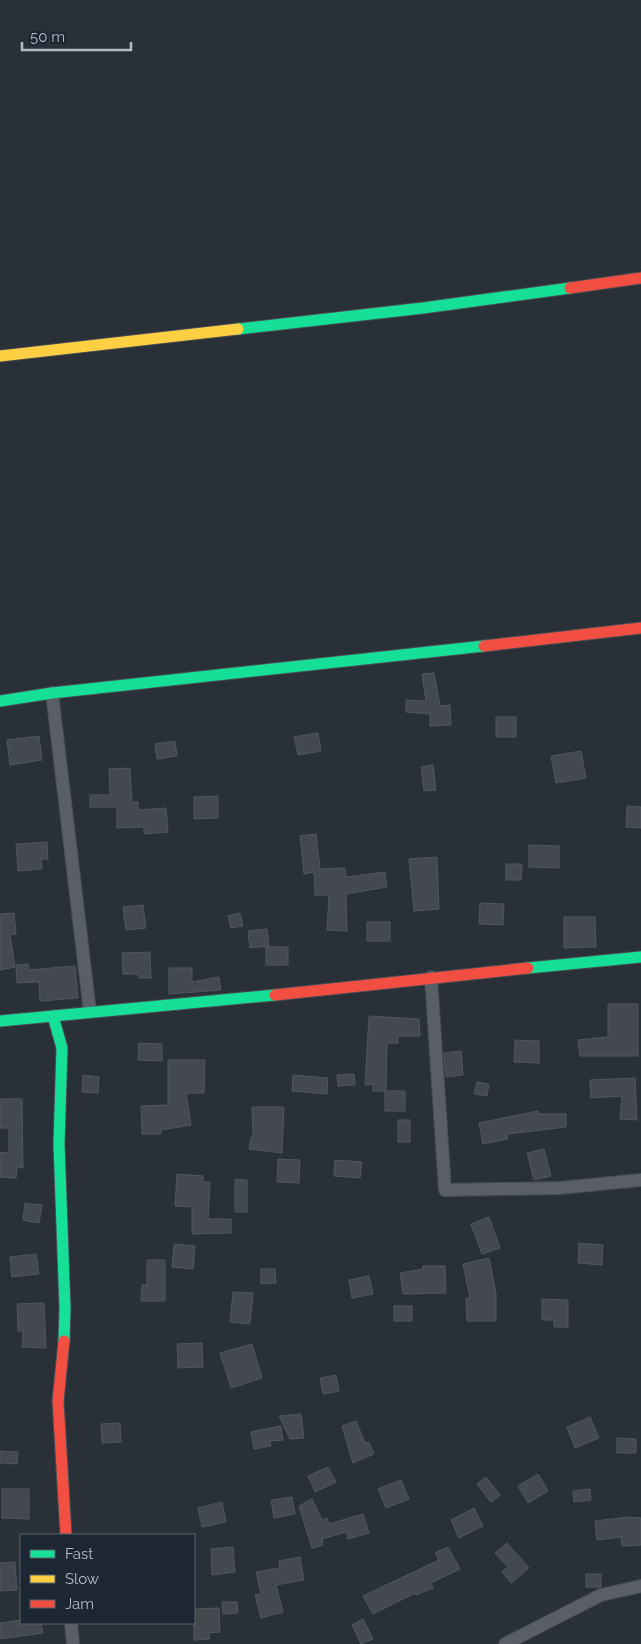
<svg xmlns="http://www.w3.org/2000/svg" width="641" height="1644" font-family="Raleway,sans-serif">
  <rect width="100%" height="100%" fill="#2a3038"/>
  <g fill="#444950" stroke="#52575f">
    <path d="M 434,673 L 440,706 L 450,705 L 451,725 L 430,726 L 430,714 L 406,712 L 406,700 L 426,701 L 422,674 Z"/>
    <rect x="496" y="717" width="20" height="20"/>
    <path d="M 318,733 L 321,751 L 298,755 L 294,737 Z"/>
    <path d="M 39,736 L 42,760 L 10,765 L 7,740 Z"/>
    <path d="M 175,741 L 177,756 L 157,759 L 155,744 Z"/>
    <path d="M 581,751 L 586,778 L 556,783 L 551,756 Z"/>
    <path d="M 433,765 L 436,790 L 424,791 L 421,767 Z"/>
    <path d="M 130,768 L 132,802 L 138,802 L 138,810 L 166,808 L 168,832 L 144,834 L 144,827 L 117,828 L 117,807 L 90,807 L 90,795 L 110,795 L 109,769 Z"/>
    <path d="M 218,796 L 218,818 L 194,819 L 194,797 Z"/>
    <path d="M 627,806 L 641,807 L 641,828 L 626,827 Z"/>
    <path d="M 316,834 L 320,869 L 345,868 L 346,877 L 385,872 L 387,887 L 346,894 L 347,931 L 327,930 L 329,895 L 315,895 L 314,872 L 304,874 L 300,836 Z"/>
    <path d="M 47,842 L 48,859 L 41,859 L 42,869 L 18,871 L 16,844 Z"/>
    <path d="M 529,845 L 559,846 L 559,868 L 529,867 Z"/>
    <path d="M 437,857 L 439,909 L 414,911 L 409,859 Z"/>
    <path d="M 506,864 L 522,864 L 521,880 L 506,880 Z"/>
    <path d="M 480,903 L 504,904 L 503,925 L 479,924 Z"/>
    <path d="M 143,905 L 146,928 L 126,930 L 123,907 Z"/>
    <path d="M 14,913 L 16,934 L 10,935 L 15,967 L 0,970 L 0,914 Z"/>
    <path d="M 240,913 L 243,926 L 231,928 L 228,916 Z"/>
    <path d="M 564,917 L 595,917 L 596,947 L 564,948 Z"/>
    <rect x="367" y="922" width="23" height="19"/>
    <path d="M 267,929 L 269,946 L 250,948 L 248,931 Z"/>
    <rect x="266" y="947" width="22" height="18"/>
    <path d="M 150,952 L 151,978 L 139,978 L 138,974 L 123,974 L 122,953 Z"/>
    <path d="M 28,964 L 29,970 L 75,966 L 78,998 L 40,1001 L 39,982 L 17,983 L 16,965 Z"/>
    <path d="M 169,968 L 192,968 L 192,982 L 219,977 L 221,990 L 169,994 Z"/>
    <path d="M 608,1004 L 638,1004 L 638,1056 L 580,1056 L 578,1040 L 608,1037 Z"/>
    <path d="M 369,1016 L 419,1019 L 420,1036 L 398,1036 L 398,1043 L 387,1043 L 386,1091 L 405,1091 L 405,1111 L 385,1111 L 385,1091 L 373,1091 L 373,1084 L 365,1085 Z"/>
    <path d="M 515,1040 L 539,1041 L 539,1063 L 514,1062 Z"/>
    <path d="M 139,1043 L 162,1044 L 162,1061 L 138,1060 Z"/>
    <path d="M 461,1051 L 463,1075 L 446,1077 L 444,1053 Z"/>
    <path d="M 168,1060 L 205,1060 L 204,1093 L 186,1093 L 191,1125 L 161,1130 L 161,1134 L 142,1134 L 141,1106 L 168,1105 Z"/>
    <path d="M 354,1074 L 355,1085 L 338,1086 L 337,1075 Z"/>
    <path d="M 83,1075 L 99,1077 L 98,1093 L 82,1092 Z"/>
    <path d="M 293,1075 L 328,1078 L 327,1094 L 292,1091 Z"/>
    <path d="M 635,1078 L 637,1120 L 620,1119 L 622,1096 L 591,1098 L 590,1080 Z"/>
    <path d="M 477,1082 L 489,1084 L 487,1096 L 474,1094 Z"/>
    <path d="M 0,1099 L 22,1099 L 23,1168 L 17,1167 L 16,1178 L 0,1177 L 0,1152 L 9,1153 L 9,1128 L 0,1128 Z"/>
    <path d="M 252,1107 L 284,1107 L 282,1153 L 249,1149 L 251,1137 L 253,1137 Z"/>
    <path d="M 538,1111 L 538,1114 L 566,1114 L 566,1127 L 507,1134 L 508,1139 L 483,1144 L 479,1123 Z"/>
    <rect x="398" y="1120" width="12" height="22"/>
    <path d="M 544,1149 L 551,1176 L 534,1180 L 527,1153 Z"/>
    <path d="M 278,1159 L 300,1160 L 299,1183 L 277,1182 Z"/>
    <path d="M 335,1160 L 362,1162 L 360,1178 L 334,1176 Z"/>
    <path d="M 177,1174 L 203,1176 L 203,1182 L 210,1182 L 208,1219 L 231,1219 L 231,1233 L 192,1234 L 192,1207 L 175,1206 Z"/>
    <path d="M 235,1179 L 247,1180 L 247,1212 L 235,1212 Z"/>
    <path d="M 25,1203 L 42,1205 L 39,1223 L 23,1220 Z"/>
    <path d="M 489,1217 L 500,1248 L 482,1254 L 471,1224 Z"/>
    <path d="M 579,1243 L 603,1245 L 602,1265 L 578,1263 Z"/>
    <path d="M 174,1244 L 195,1246 L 193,1269 L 172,1267 Z"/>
    <path d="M 36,1254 L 39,1274 L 12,1277 L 10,1257 Z"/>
    <path d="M 489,1258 L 496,1293 L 496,1321 L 467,1321 L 466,1298 L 470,1298 L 463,1264 Z"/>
    <path d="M 147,1260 L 165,1260 L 165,1301 L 141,1301 L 142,1285 L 147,1285 Z"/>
    <path d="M 423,1266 L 445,1266 L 446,1293 L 403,1294 L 400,1273 L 423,1269 Z"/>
    <path d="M 261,1269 L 275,1269 L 276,1283 L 261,1284 Z"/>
    <path d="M 369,1276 L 373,1294 L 352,1298 L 349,1280 Z"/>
    <path d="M 233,1292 L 253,1293 L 250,1324 L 230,1322 Z"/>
    <path d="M 542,1299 L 568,1300 L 568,1327 L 554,1327 L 554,1320 L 542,1320 Z"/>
    <path d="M 44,1303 L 46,1348 L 22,1347 L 23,1331 L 18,1331 L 17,1304 Z"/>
    <rect x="394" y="1306" width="18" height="15"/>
    <path d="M 202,1343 L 203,1367 L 178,1368 L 177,1344 Z"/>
    <path d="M 252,1344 L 262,1378 L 231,1388 L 220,1353 Z"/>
    <path d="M 336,1375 L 339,1391 L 323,1394 L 320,1378 Z"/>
    <path d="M 301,1414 L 304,1438 L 290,1439 L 279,1416 Z"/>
    <path d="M 590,1417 L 599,1438 L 575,1448 L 567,1427 Z"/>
    <path d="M 356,1421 L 365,1443 L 369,1442 L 374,1454 L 353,1463 L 342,1426 Z"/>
    <path d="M 120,1423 L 121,1442 L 102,1443 L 101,1424 Z"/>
    <path d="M 281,1426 L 283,1440 L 270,1441 L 271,1446 L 254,1449 L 251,1432 Z"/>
    <path d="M 617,1438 L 636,1439 L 636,1453 L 617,1453 Z"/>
    <path d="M 0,1451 L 18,1452 L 17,1464 L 0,1463 Z"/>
    <path d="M 328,1467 L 336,1482 L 315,1492 L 308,1476 Z"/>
    <path d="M 538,1474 L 548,1491 L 528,1503 L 518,1486 Z"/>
    <path d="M 486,1477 L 500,1495 L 491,1502 L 477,1484 Z"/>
    <path d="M 401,1480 L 409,1499 L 386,1508 L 378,1489 Z"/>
    <path d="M 2,1489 L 29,1489 L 29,1519 L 2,1518 Z"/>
    <path d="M 590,1489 L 591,1500 L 574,1502 L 573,1491 Z"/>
    <path d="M 292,1497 L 295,1514 L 274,1518 L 271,1500 Z"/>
    <path d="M 312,1499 L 322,1520 L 327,1518 L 329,1524 L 363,1514 L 369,1533 L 348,1539 L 346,1532 L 322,1539 L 323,1545 L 312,1548 L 299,1506 Z"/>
    <path d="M 222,1502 L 226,1522 L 202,1527 L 198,1508 Z"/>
    <path d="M 474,1508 L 483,1526 L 459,1538 L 451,1520 Z"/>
    <path d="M 629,1517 L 641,1518 L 641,1545 L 622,1546 L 621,1537 L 597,1540 L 595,1521 Z"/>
    <path d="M 507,1543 L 529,1568 L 511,1583 L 502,1572 L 508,1567 L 495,1553 Z"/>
    <path d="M 233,1547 L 235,1572 L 212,1575 L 211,1549 Z"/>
    <path d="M 448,1547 L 460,1569 L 431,1583 L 433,1588 L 416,1595 L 415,1593 L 373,1614 L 363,1596 L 439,1560 L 435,1553 Z"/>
    <path d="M 300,1557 L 304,1580 L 276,1585 L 283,1612 L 261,1618 L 255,1595 L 261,1594 L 256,1572 L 280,1568 L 279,1561 Z"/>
    <path d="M 15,1562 L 17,1590 L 0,1591 L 0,1563 Z"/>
    <rect x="586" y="1574" width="15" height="13"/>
    <path d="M 222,1602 L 237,1602 L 238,1613 L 223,1614 Z"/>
    <path d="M 219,1608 L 220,1632 L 209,1633 L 210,1639 L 194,1640 L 194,1609 Z"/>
    <path d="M 363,1619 L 373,1639 L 361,1644 L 352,1625 Z"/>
    <path d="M 21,1620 L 21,1623 L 41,1623 L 43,1633 L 0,1639 L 0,1623 Z"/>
  </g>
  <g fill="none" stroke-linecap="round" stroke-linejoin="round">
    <defs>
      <g id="street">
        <path d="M 52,693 L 90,1012"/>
        <path d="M 431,977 L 445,1190 L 560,1188 L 641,1180"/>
        <path d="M 71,1623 L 73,1644"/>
        <path d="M 505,1644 L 601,1595 L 641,1586"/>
      </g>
      <g id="fast">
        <path d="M 238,329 L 423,308 L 570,288"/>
        <path d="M 0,701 L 52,693 L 484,646"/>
        <path d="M 528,968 L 641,957"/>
        <path d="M 53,1016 L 62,1048 L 59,1144 L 65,1308 L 64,1341"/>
        <path d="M 0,1021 L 275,995"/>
      </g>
      <path id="slow" d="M 0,356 L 238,329"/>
      <g id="jam">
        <path d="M 570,288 L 641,278"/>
        <path d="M 484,646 L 641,628"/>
        <path d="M 275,995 L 528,968"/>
        <path d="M 64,1341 L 58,1401 L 66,1535"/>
      </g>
    </defs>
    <use href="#street" stroke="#484c53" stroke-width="14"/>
    <use href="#fast" stroke="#484c53" stroke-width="13"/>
    <use href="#slow" stroke="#484c53" stroke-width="13"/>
    <use href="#jam" stroke="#484c53" stroke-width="13"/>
    <use href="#street" stroke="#5a5e66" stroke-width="12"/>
    <use href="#fast" stroke="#16e098" stroke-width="11"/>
    <use href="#slow" stroke="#ffcf43" stroke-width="11"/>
    <use href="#jam" stroke="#f24e42" stroke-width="11"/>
  </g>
  <rect x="20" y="1534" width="175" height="90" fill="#1d2633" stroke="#59626f"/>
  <rect x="30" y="1550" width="25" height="8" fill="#16e098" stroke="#59626f"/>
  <text x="65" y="1559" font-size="15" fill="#b4bcc9">Fast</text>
  <rect x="30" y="1575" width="25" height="8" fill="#ffcf43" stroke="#59626f"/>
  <text x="65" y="1584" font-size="15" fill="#b4bcc9">Slow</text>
  <rect x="30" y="1600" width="25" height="8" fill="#f24e42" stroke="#59626f"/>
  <text x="65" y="1609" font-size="15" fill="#b4bcc9">Jam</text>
  <path d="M22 42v8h109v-8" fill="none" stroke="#b4bcc9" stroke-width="2.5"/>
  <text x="30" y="42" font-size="15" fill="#b4bcc9" stroke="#1d2633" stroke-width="4" paint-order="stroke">50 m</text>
</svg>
